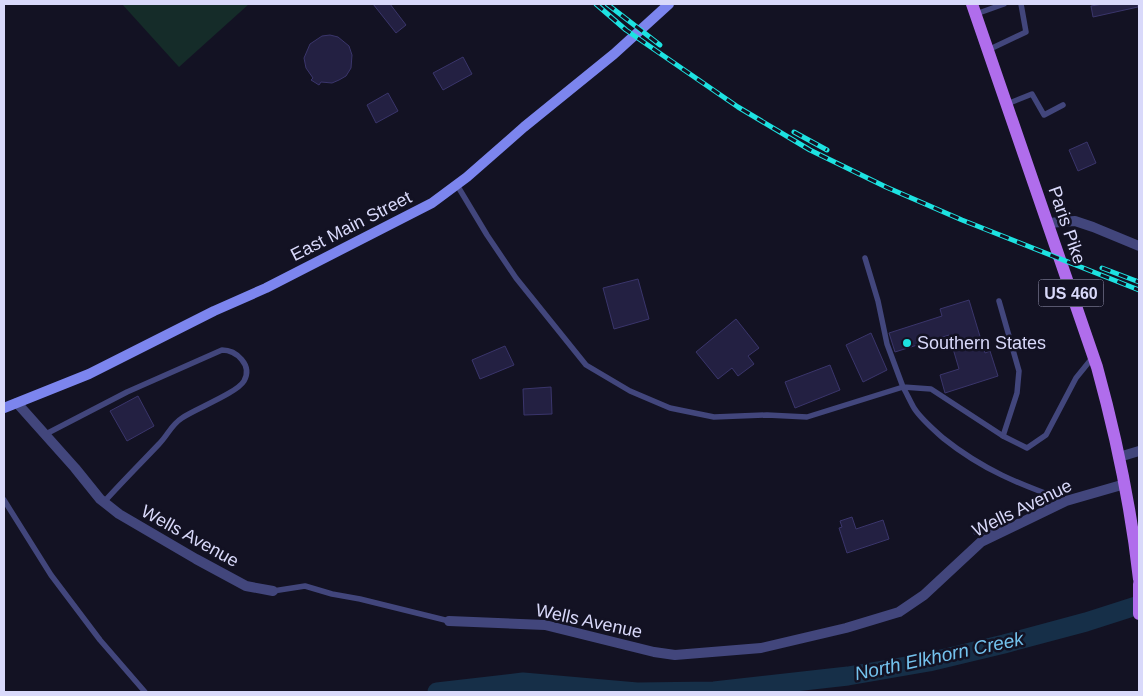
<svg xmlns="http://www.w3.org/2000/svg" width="1143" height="696" font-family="Arial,sans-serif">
  <rect width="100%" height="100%" fill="#131223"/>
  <path fill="#152c29" d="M 122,4 L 249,4 L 179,67 Z"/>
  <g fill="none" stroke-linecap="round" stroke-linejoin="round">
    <path stroke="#162f48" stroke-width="19" d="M 437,692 L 523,682 L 637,692 L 714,691 L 848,676 L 929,662 L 1004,644 L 1086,622 L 1139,605"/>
  </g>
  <g fill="#232042" stroke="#3a356b">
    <path d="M 373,4 L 390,4 L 406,25 L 396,33 Z"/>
    <path d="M 1103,4 L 1138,4 L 1138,7 L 1093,17 L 1091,6 Z"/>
    <path d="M 330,35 L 338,37 L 349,46 L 352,55 L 351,68 L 346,76 L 339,80 L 332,83 L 321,82 L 319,85 L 311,80 L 313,78 L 306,68 L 304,58 L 310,44 L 322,36 Z"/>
    <path d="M 463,57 L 472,74 L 443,90 L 433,73 Z"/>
    <path d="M 388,93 L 398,111 L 376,123 L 367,105 Z"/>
    <path d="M 1087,142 L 1096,163 L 1078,171 L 1069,150 Z"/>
    <path d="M 638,279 L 649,319 L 614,329 L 603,288 Z"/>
    <path d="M 969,300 L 985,353 L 990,351 L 998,376 L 945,393 L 940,375 L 959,369 L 949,335 L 895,352 L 889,333 L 942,316 L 940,309 Z"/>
    <path d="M 736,319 L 759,348 L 748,356 L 754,364 L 738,376 L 732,368 L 718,379 L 696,352 Z"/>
    <path d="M 871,333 L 887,370 L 863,382 L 846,345 Z"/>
    <path d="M 505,346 L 514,365 L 480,379 L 472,360 Z"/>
    <path d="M 830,365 L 840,390 L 795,408 L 785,382 Z"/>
    <path d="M 551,387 L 552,414 L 524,415 L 523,389 Z"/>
    <path d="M 138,396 L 154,426 L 127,441 L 110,411 Z"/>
    <path d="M 852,517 L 856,529 L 883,520 L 889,539 L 847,553 L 839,528 L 842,527 L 840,521 Z"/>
  </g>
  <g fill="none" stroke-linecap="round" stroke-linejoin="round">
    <g stroke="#42467c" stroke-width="5.5">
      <path d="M 976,14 L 1004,4"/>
      <path d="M 988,50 L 1026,32 L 1021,4"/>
      <path d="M 1007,104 L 1032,94 L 1044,115 L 1063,105"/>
      <path d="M 457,185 L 487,235 L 516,278 L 586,365 L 630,391 L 670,408 L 714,417 L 767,415 L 807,417 L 903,387 C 907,394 910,401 914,408 C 921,419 933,429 943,438 C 983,470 1019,484 1066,501"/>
      <path d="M 865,258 L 878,301 L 887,344 L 903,387 L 931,389 L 1003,436 L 1027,448 L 1046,435 L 1076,378 L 1093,357"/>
      <path d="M 999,301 L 1019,371 L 1017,393 L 1003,436"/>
      <path d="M 44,435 L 127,392 L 222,350 C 236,350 253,365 244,381 C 237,393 195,409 182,418 C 171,425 168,435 159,444 C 141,463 122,482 104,502"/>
      <path d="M 4,500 L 51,575 L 100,640 L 145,692"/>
      <path d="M 976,532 L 1000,530"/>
      <path d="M 273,591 L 305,586 L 332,594 L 360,599 L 449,621"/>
    </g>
    <g stroke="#42467c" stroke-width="10">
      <path d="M 1048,223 L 1075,221 L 1093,227 L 1139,246"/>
      <path d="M 17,403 L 75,468 L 100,499 L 119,514 L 196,559 L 246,586 L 273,591"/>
      <path d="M 1119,457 L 1139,451"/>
      <path d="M 449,621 L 545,625 L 654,652 L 675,655 L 761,648 L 846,628 L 899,612 L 924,595 L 981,542 L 1066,501 L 1125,484"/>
    </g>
    <path stroke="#7c85ee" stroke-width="10" d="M 4,408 L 89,374 L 214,311 L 266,288 L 432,203 L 467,177 L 524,127 L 614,54 L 669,4"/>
    <g stroke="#b06dec" stroke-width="12">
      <path d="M 972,4 L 1097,367 C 1116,436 1131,507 1139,579"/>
      <path d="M 1139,584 L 1139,614"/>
    </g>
    <defs>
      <g id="rail">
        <path d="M 596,4 L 626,30 L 738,107 L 810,150 L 886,187 L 962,220 L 1139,290"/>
        <path d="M 607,4 L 660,45"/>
        <path d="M 794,132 L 827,150"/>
        <path d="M 1102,268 L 1139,282"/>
      </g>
    </defs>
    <use href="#rail" stroke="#1de2e1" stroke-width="5"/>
    <use href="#rail" stroke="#131223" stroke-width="3" stroke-dasharray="9" stroke-linecap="butt"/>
  </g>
  <circle fill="#1de2e1" stroke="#131223" stroke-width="2" cx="907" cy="343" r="5"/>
  <g text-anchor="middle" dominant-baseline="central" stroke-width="5" stroke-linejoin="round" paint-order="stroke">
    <rect fill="#131223" stroke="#9e9dba" stroke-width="1" x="1038.5" y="279.5" width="65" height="27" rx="4"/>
    <g font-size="16" font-weight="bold" fill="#d9d9fa">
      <text x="1071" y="293">US 460</text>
    </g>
    <g font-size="18" fill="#d9d9fa" stroke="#131223">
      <text transform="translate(1067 225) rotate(71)">Paris Pike</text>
      <text transform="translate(351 226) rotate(-27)">East Main Street</text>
      <text transform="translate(1022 508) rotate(-26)">Wells Avenue</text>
      <text transform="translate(190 536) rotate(29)">Wells Avenue</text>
      <text transform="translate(589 621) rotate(12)">Wells Avenue</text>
    </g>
    <g font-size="18" fill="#d9d9fa" stroke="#131223" text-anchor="start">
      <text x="917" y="343">Southern States</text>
    </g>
    <g font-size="19" font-style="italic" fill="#74c2ed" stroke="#131223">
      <text transform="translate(939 656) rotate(-12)">North Elkhorn Creek</text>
    </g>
  </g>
  <rect width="1143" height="696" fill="none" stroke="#d9d9fa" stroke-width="10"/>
</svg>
